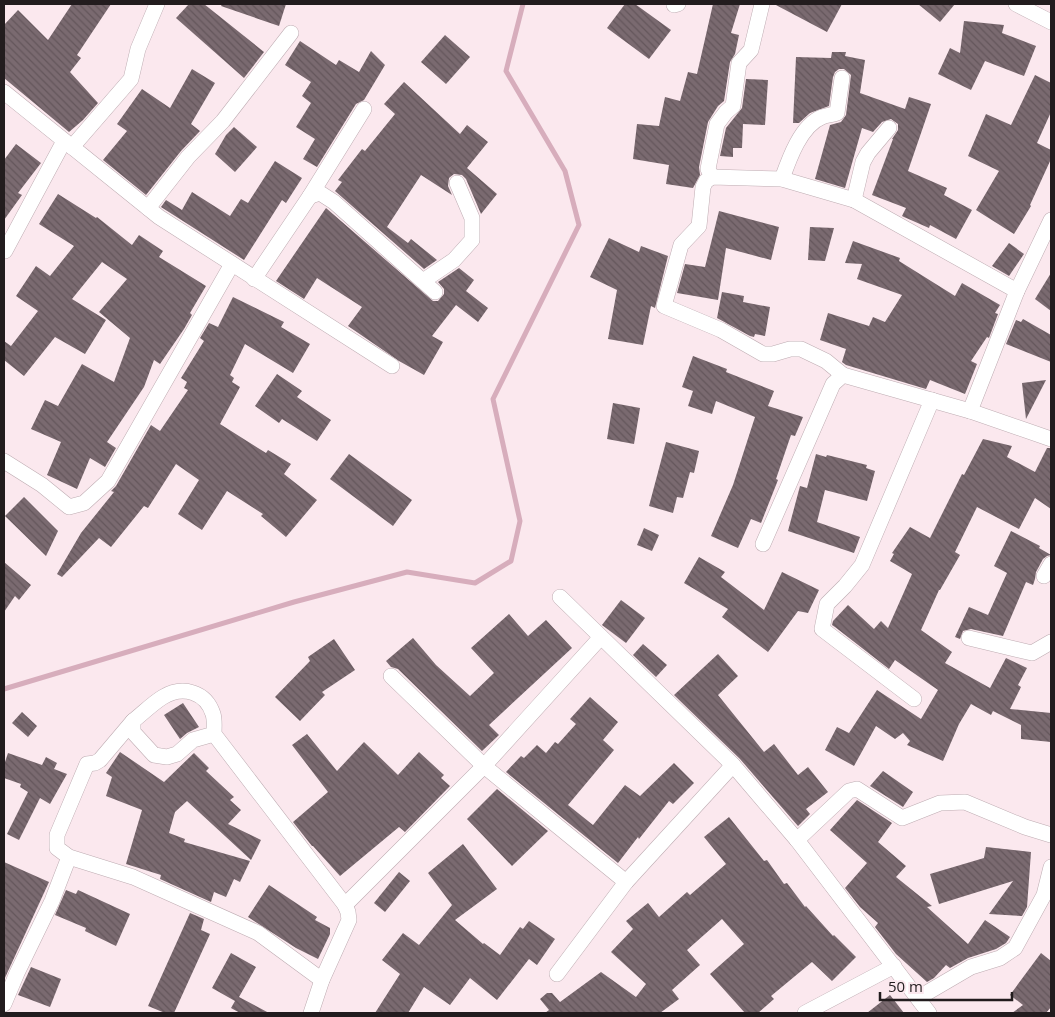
<svg xmlns="http://www.w3.org/2000/svg" width="1055" height="1017" font-family="'Open Sans',sans-serif">
  <defs>
    <pattern id="building-back-hatch" width="6" height="6" patternUnits="userSpaceOnUse" patternTransform="scale(1.25)"><rect width="6" height="6" fill="#7a6a70"/><path d="M-1 5l2 2M0 0l6 6M5-1l2 2" fill="none" stroke="#64565b"/></pattern>
  </defs>
  <rect width="100%" height="100%" fill="#fbe8ee"/>
  <g fill="none" stroke-linecap="round" stroke-linejoin="round">
    <path stroke="#d7adbc" stroke-width="5" d="M 4,689 L 294,602 L 407,572 L 475,583 L 511,561 L 520,521 L 493,399 L 579,225 L 565,171 L 506,71 L 523,4"/>
  </g>
  <g fill="url(#building-back-hatch)">
    <path d="M 72,4 L 111,4 L 77,55 L 81,58 L 70,72 L 98,103 L 83,120 L 69,132 L 4,78 L 4,25 L 18,10 L 48,40 Z"/>
    <path d="M 189,4 L 204,4 L 264,52 L 244,78 L 176,18 Z"/>
    <path d="M 222,4 L 286,4 L 279,26 L 221,6 Z"/>
    <path d="M 625,4 L 635,4 L 671,30 L 649,59 L 607,28 Z"/>
    <path d="M 713,4 L 740,4 L 731,33 L 739,35 L 735,54 L 730,62 L 724,101 L 718,106 L 708,122 L 699,167 L 700,175 L 693,188 L 666,184 L 669,165 L 633,159 L 637,124 L 659,126 L 665,97 L 680,101 L 688,72 L 697,74 Z"/>
    <path d="M 774,4 L 842,4 L 827,32 Z"/>
    <path d="M 918,4 L 955,4 L 940,22 Z"/>
    <path d="M 964,21 L 1004,25 L 1002,33 L 1036,46 L 1024,76 L 985,61 L 971,90 L 938,74 L 950,48 L 960,53 Z"/>
    <path d="M 445,35 L 470,57 L 446,84 L 421,62 Z"/>
    <path d="M 300,41 L 336,65 L 339,60 L 359,72 L 371,51 L 385,65 L 364,100 L 356,104 L 317,167 L 303,159 L 315,139 L 296,127 L 311,103 L 302,96 L 311,82 L 285,65 Z"/>
    <path d="M 832,52 L 846,52 L 845,56 L 865,60 L 860,93 L 905,109 L 909,97 L 931,104 L 908,171 L 947,188 L 944,195 L 972,210 L 956,239 L 930,225 L 929,228 L 904,217 L 902,216 L 906,208 L 872,195 L 893,139 L 892,139 L 898,130 L 898,124 L 891,119 L 882,122 L 873,132 L 862,128 L 845,188 L 815,179 L 830,125 L 841,122 L 846,115 L 851,75 L 844,69 L 839,69 L 835,72 L 833,77 L 829,106 L 810,113 L 799,123 L 793,123 L 796,57 L 831,58 Z"/>
    <path d="M 192,69 L 215,83 L 191,124 L 200,131 L 181,151 L 146,195 L 103,160 L 127,131 L 117,124 L 142,89 L 170,108 Z"/>
    <path d="M 1035,75 L 1051,83 L 1051,112 L 1037,143 L 1051,150 L 1051,159 L 1030,205 L 1031,206 L 1014,234 L 976,210 L 999,171 L 968,156 L 986,114 L 1011,125 Z"/>
    <path d="M 746,79 L 768,80 L 765,125 L 743,124 L 742,148 L 733,148 L 733,157 L 720,156 L 726,128 L 742,108 Z"/>
    <path d="M 404,82 L 460,134 L 467,125 L 488,142 L 467,168 L 497,194 L 481,214 L 466,179 L 462,175 L 454,174 L 449,178 L 448,186 L 452,195 L 421,175 L 387,227 L 408,243 L 411,239 L 437,260 L 424,269 L 335,191 L 342,182 L 338,180 L 362,149 L 365,151 L 395,114 L 384,104 Z"/>
    <path d="M 234,127 L 257,147 L 235,172 L 215,154 L 226,135 Z"/>
    <path d="M 16,144 L 41,163 L 18,193 L 22,195 L 4,220 L 4,160 Z"/>
    <path d="M 275,161 L 302,178 L 286,203 L 282,200 L 244,260 L 161,207 L 166,200 L 182,210 L 192,192 L 230,216 L 241,199 L 248,203 Z"/>
    <path d="M 58,194 L 96,218 L 97,217 L 132,245 L 139,235 L 163,251 L 159,257 L 206,286 L 190,313 L 192,315 L 184,329 L 160,364 L 154,360 L 144,387 L 107,442 L 116,448 L 105,467 L 90,458 L 77,489 L 47,475 L 61,442 L 31,429 L 45,400 L 58,406 L 82,364 L 114,382 L 130,338 L 99,312 L 127,279 L 102,262 L 72,299 L 106,320 L 85,354 L 55,337 L 24,376 L 4,360 L 4,341 L 11,346 L 38,311 L 16,296 L 36,266 L 50,276 L 74,246 L 39,224 Z"/>
    <path d="M 326,208 L 433,301 L 438,301 L 444,294 L 444,289 L 438,282 L 459,268 L 474,280 L 466,291 L 488,308 L 478,322 L 456,305 L 432,336 L 443,342 L 424,375 L 399,361 L 348,326 L 362,307 L 317,278 L 304,299 L 276,281 Z"/>
    <path d="M 719,211 L 779,227 L 771,260 L 726,248 L 718,300 L 677,293 L 685,264 L 705,267 Z"/>
    <path d="M 810,227 L 834,228 L 825,261 L 808,260 Z"/>
    <path d="M 609,238 L 639,252 L 641,246 L 668,256 L 655,308 L 651,306 L 643,345 L 608,339 L 617,290 L 590,277 Z"/>
    <path d="M 853,241 L 900,258 L 899,261 L 955,296 L 962,283 L 1000,305 L 995,313 L 998,314 L 989,338 L 987,337 L 971,361 L 977,364 L 965,394 L 930,380 L 926,389 L 846,365 L 842,362 L 846,349 L 820,340 L 828,313 L 869,326 L 873,317 L 885,322 L 902,295 L 857,279 L 862,264 L 845,263 Z"/>
    <path d="M 1009,243 L 1024,254 L 1009,276 L 992,266 Z"/>
    <path d="M 1051,273 L 1051,311 L 1035,299 Z"/>
    <path d="M 722,292 L 744,296 L 743,302 L 770,307 L 765,336 L 755,334 L 754,337 L 750,336 L 717,318 Z"/>
    <path d="M 233,297 L 284,322 L 281,327 L 310,344 L 293,373 L 245,344 L 230,375 L 234,378 L 232,382 L 240,387 L 220,424 L 266,453 L 268,450 L 291,464 L 284,474 L 317,500 L 286,537 L 261,516 L 263,514 L 227,491 L 202,530 L 178,514 L 199,480 L 176,464 L 148,508 L 144,506 L 111,547 L 99,538 L 62,577 L 57,574 L 81,533 L 114,492 L 111,491 L 116,486 L 151,425 L 160,431 L 188,390 L 184,388 L 187,382 L 181,378 L 204,341 L 200,338 L 209,323 L 218,327 Z"/>
    <path d="M 1023,319 L 1051,335 L 1051,362 L 1006,344 L 1016,320 L 1021,322 Z"/>
    <path d="M 693,356 L 727,369 L 726,372 L 774,391 L 768,406 L 803,417 L 795,436 L 791,435 L 776,479 L 778,480 L 761,523 L 751,519 L 738,548 L 711,536 L 733,485 L 755,417 L 716,401 L 712,414 L 688,406 L 693,391 L 682,387 Z"/>
    <path d="M 277,374 L 302,391 L 297,397 L 331,420 L 317,441 L 282,419 L 279,423 L 255,406 Z"/>
    <path d="M 1046,380 L 1026,419 L 1022,383 Z"/>
    <path d="M 613,403 L 640,408 L 634,444 L 607,439 Z"/>
    <path d="M 983,439 L 1012,446 L 1007,457 L 1035,472 L 1047,448 L 1051,448 L 1051,509 L 1035,498 L 1019,529 L 977,507 L 955,552 L 960,555 L 940,590 L 939,590 L 921,630 L 952,652 L 945,663 L 990,688 L 1006,658 L 1027,668 L 1018,685 L 1021,687 L 1010,709 L 1051,713 L 1051,742 L 1021,739 L 1021,725 L 993,711 L 991,715 L 971,704 L 959,724 L 943,761 L 907,745 L 910,741 L 903,733 L 895,739 L 876,726 L 854,766 L 825,750 L 837,727 L 849,733 L 877,690 L 921,719 L 938,690 L 895,660 L 889,669 L 835,627 L 832,625 L 833,621 L 848,605 L 874,629 L 881,621 L 888,628 L 912,574 L 890,561 L 894,554 L 892,553 L 910,527 L 930,538 L 962,474 L 964,475 Z"/>
    <path d="M 666,442 L 699,451 L 694,473 L 690,472 L 683,498 L 677,497 L 673,513 L 649,506 Z"/>
    <path d="M 349,454 L 412,500 L 393,526 L 330,479 Z"/>
    <path d="M 816,454 L 826,457 L 827,455 L 867,465 L 866,468 L 875,471 L 867,501 L 825,490 L 817,522 L 860,537 L 854,553 L 788,531 L 800,486 L 807,488 Z"/>
    <path d="M 24,497 L 58,531 L 46,556 L 5,516 Z"/>
    <path d="M 644,528 L 659,535 L 652,551 L 637,545 Z"/>
    <path d="M 1011,531 L 1040,546 L 1039,548 L 1051,555 L 1047,556 L 1043,559 L 1036,572 L 1035,579 L 1033,585 L 1026,582 L 1003,636 L 971,629 L 963,631 L 960,639 L 955,637 L 969,607 L 988,615 L 1007,573 L 994,566 Z"/>
    <path d="M 699,557 L 725,572 L 721,577 L 764,610 L 782,572 L 819,590 L 808,613 L 798,611 L 768,652 L 722,617 L 728,609 L 684,583 Z"/>
    <path d="M 4,562 L 31,585 L 19,600 L 15,596 L 4,612 Z"/>
    <path d="M 621,600 L 645,618 L 626,643 L 602,625 Z"/>
    <path d="M 509,614 L 528,636 L 546,620 L 572,648 L 489,725 L 499,735 L 482,751 L 398,669 L 391,667 L 386,661 L 413,638 L 436,665 L 470,696 L 494,673 L 471,648 Z"/>
    <path d="M 334,639 L 355,670 L 322,692 L 325,695 L 300,721 L 275,697 L 310,661 L 308,657 Z"/>
    <path d="M 643,644 L 667,665 L 656,677 L 633,655 Z"/>
    <path d="M 718,654 L 738,676 L 718,695 L 764,752 L 774,744 L 798,775 L 808,767 L 828,792 L 806,809 L 810,814 L 798,826 L 740,759 L 674,695 Z"/>
    <path d="M 590,697 L 618,722 L 603,740 L 614,750 L 568,805 L 593,825 L 625,785 L 640,796 L 674,763 L 694,783 L 673,804 L 669,801 L 639,839 L 638,837 L 618,863 L 506,772 L 521,756 L 524,758 L 537,745 L 546,753 L 555,742 L 558,744 L 576,724 L 570,719 Z"/>
    <path d="M 183,703 L 199,727 L 187,733 L 180,739 L 164,715 Z"/>
    <path d="M 22,712 L 37,726 L 28,737 L 12,723 Z"/>
    <path d="M 307,734 L 337,771 L 364,742 L 398,775 L 419,752 L 444,775 L 441,778 L 450,786 L 405,832 L 399,827 L 340,876 L 313,846 L 312,846 L 293,822 L 328,792 L 292,745 Z"/>
    <path d="M 120,752 L 164,782 L 194,753 L 209,768 L 206,771 L 234,797 L 230,800 L 241,810 L 228,824 L 261,840 L 251,860 L 187,801 L 175,812 L 169,833 L 185,839 L 184,842 L 250,861 L 240,882 L 234,879 L 226,897 L 214,892 L 211,902 L 160,879 L 161,875 L 126,864 L 142,810 L 106,796 L 112,777 L 106,773 Z"/>
    <path d="M 8,753 L 42,765 L 46,757 L 57,763 L 54,769 L 67,774 L 50,804 L 40,798 L 19,840 L 7,834 L 28,792 L 20,787 L 21,784 L 4,778 L 4,765 Z"/>
    <path d="M 883,771 L 913,792 L 903,807 L 870,786 Z"/>
    <path d="M 497,789 L 548,831 L 512,866 L 467,819 Z"/>
    <path d="M 857,800 L 892,823 L 878,842 L 906,866 L 896,877 L 932,906 L 927,907 L 968,944 L 985,920 L 1010,937 L 1006,943 L 996,949 L 968,958 L 950,968 L 946,965 L 934,978 L 927,982 L 896,954 L 875,927 L 878,923 L 860,907 L 845,888 L 867,863 L 830,830 Z"/>
    <path d="M 729,817 L 764,861 L 767,860 L 784,884 L 787,883 L 805,907 L 806,906 L 833,936 L 834,935 L 856,957 L 832,981 L 812,962 L 771,996 L 774,999 L 758,1013 L 745,1013 L 710,974 L 744,944 L 722,919 L 687,950 L 700,965 L 672,990 L 679,999 L 660,1013 L 545,1013 L 549,1010 L 540,999 L 547,993 L 552,993 L 560,1002 L 601,972 L 636,997 L 646,984 L 611,952 L 633,929 L 626,921 L 648,903 L 659,917 L 687,892 L 690,895 L 726,864 L 704,837 Z"/>
    <path d="M 463,844 L 497,889 L 455,920 L 483,944 L 484,943 L 500,955 L 520,927 L 523,929 L 529,921 L 555,939 L 537,965 L 529,959 L 497,1000 L 470,978 L 450,1005 L 424,987 L 408,1013 L 375,1013 L 400,974 L 382,960 L 403,933 L 419,945 L 452,905 L 428,873 Z"/>
    <path d="M 986,847 L 1031,852 L 1027,907 L 1022,916 L 989,914 L 1013,881 L 939,904 L 930,874 L 984,858 Z"/>
    <path d="M 4,862 L 49,882 L 4,980 Z"/>
    <path d="M 399,872 L 410,881 L 385,912 L 374,903 Z"/>
    <path d="M 269,885 L 317,917 L 315,920 L 330,928 L 330,934 L 318,959 L 296,948 L 248,917 Z"/>
    <path d="M 66,890 L 76,894 L 78,890 L 130,914 L 116,946 L 85,931 L 86,928 L 55,915 Z"/>
    <path d="M 190,913 L 204,919 L 201,930 L 210,934 L 174,1013 L 165,1013 L 148,1006 Z"/>
    <path d="M 231,953 L 256,967 L 239,997 L 269,1013 L 240,1013 L 231,1008 L 235,1001 L 212,988 Z"/>
    <path d="M 1041,953 L 1051,961 L 1051,1007 L 1046,1013 L 1012,1013 L 1023,1005 L 1010,995 Z"/>
    <path d="M 31,967 L 61,979 L 50,1007 L 18,995 Z"/>
    <path d="M 890,995 L 904,1013 L 867,1013 Z"/>
  </g>
  <g fill="none" stroke-linecap="round" stroke-linejoin="round">
    <defs>
      <g id="minor">
        <path d="M 1016,4 L 1051,22"/>
        <path d="M 674,5 L 678,4"/>
        <path d="M 4,92 L 159,217 L 392,366"/>
        <path d="M 72,147 L 131,79 L 138,49 L 157,4"/>
        <path d="M 712,177 L 708,169 L 717,124 L 726,112 L 733,106 L 739,63 L 751,50 L 762,4"/>
        <path d="M 782,179 C 789,159 801,125 822,117 C 827,115 832,115 837,113 L 842,78"/>
        <path d="M 310,196 L 320,193 L 334,202 L 435,292"/>
        <path d="M 854,200 L 863,162 L 868,153 L 889,128"/>
        <path d="M 148,208 L 188,157 L 223,121 L 291,33"/>
        <path d="M 5,251 L 64,141"/>
        <path d="M 254,279 L 310,196 L 364,109"/>
        <path d="M 423,281 L 454,260 L 472,240 L 472,218 L 457,183"/>
        <path d="M 843,375 L 826,361 L 801,349 L 790,349 L 773,354 L 763,354 L 721,330 L 664,306 L 681,245 L 699,226 L 703,187 L 706,181 L 712,177 L 782,179 L 854,200 L 1017,291"/>
        <path d="M 970,411 L 1017,291 L 1051,220"/>
        <path d="M 4,461 L 42,485 L 69,507 L 84,503 L 108,481 L 232,264"/>
        <path d="M 763,544 L 833,384 L 843,375 L 970,411 L 1051,439"/>
        <path d="M 1044,576 L 1051,564"/>
        <path d="M 560,597 L 733,765 L 797,840 L 929,1013"/>
        <path d="M 969,638 L 1032,653 L 1051,642"/>
        <path d="M 391,676 L 484,766 L 626,882"/>
        <path d="M 914,699 L 822,629 L 827,604 L 845,586 L 862,565 L 932,400"/>
        <path d="M 133,721 L 100,760 L 95,763 L 87,764 L 57,835 L 57,848 L 69,857 L 133,877 L 258,933 L 322,980"/>
        <path d="M 214,734 L 193,740 L 177,754 L 167,757 L 154,755 L 133,732 L 133,721 C 143,713 153,703 163,697 C 183,685 206,692 213,714 C 215,720 214,728 214,734 L 345,905 L 348,912 L 349,920 L 322,980 L 311,1013"/>
        <path d="M 797,840 L 849,791 L 857,789 L 902,818 L 940,803 L 965,802 L 1025,827 L 1051,835"/>
        <path d="M 345,905 L 484,766 L 601,637"/>
        <path d="M 557,974 L 626,882 L 733,765"/>
        <path d="M 918,998 L 971,967 L 1000,958 L 1015,948 L 1044,895 L 1051,867"/>
        <path d="M 4,1004 L 17,973 L 52,901 L 69,857"/>
        <path d="M 805,1013 L 894,966"/>
      </g>
    </defs>
    <use href="#minor" stroke="#beacb2" stroke-width="16"/>
    <use href="#minor" stroke="#fff" stroke-width="15"/>
  </g>
  <rect width="1055" height="1017" fill="none" stroke="#221c1e" stroke-width="10"/>
  <path d="M880 992v8h132v-8" fill="none" stroke="#221c1e" stroke-width="2.5"/>
  <text x="888" y="992" font-size="15" fill="#221c1e" stroke="#fbe8ee" stroke-width="4" paint-order="stroke">50 m</text>
</svg>
